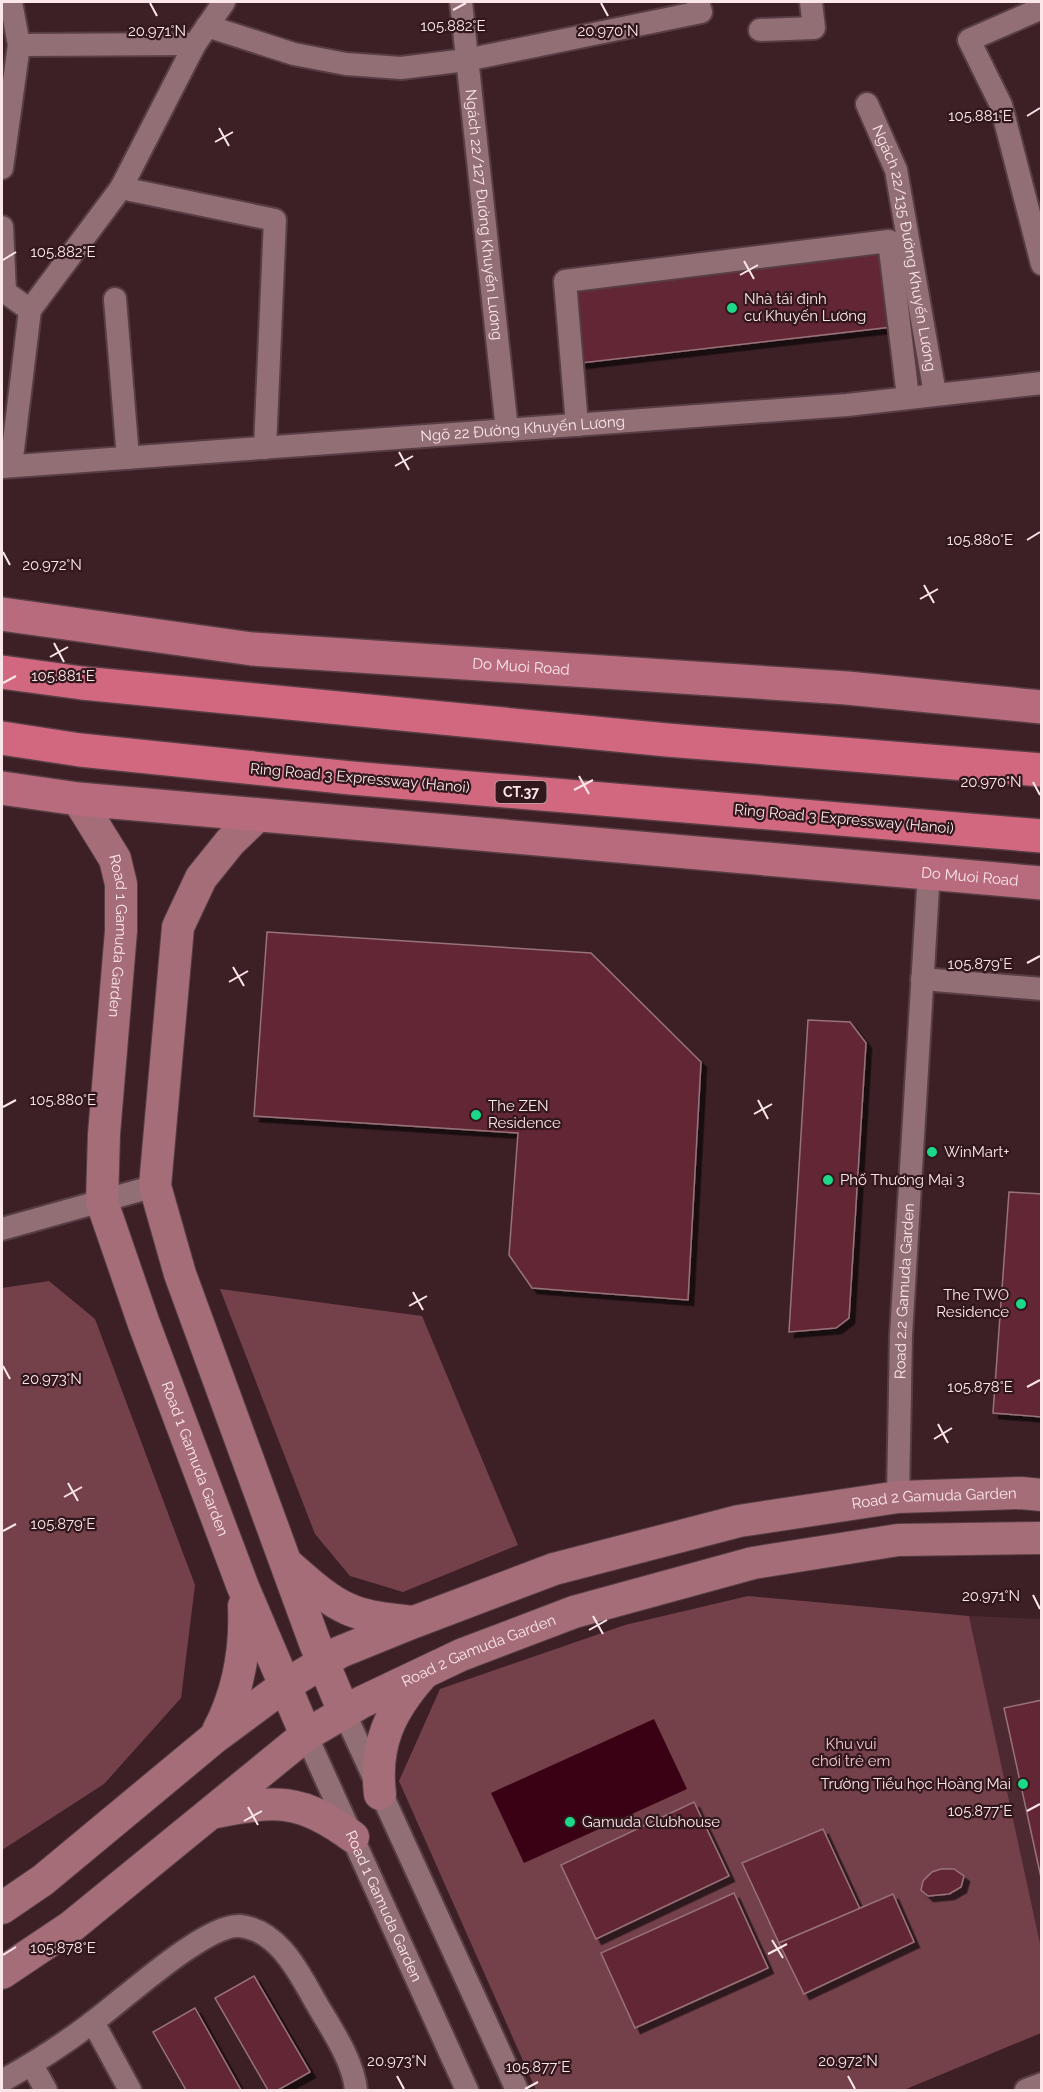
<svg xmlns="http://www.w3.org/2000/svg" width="1043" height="2092" font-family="Raleway,sans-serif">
  <defs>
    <filter id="shadow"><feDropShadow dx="5.5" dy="5.5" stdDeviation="0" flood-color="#0009"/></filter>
  </defs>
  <rect width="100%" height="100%" fill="#3d2026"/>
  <path fill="#4d2931" d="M 969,1616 L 1041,1619 L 1041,1948 Z"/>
  <g fill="#74414b">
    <path d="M 49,1281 L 95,1319 L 195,1585 L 181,1698 L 104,1784 L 2,1850 L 2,1288 Z"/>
    <path d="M 220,1289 L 422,1316 L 518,1545 L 403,1592 L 350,1576 L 315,1534 Z"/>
    <path d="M 748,1596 L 969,1616 L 1041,1948 L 1041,2033 L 904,2090 L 536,2090 L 399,1781 L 440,1689 L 625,1625 Z"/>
  </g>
  <path fill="#3a0014" d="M 654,1719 L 687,1789 L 524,1863 L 491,1793 Z"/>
  <g fill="#632535" stroke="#977379" stroke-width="1.5" filter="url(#shadow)">
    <path d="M 883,253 L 892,327 L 581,363 L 572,288 Z"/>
    <path d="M 267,932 L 591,953 L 701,1062 L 688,1300 L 532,1288 L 509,1255 L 518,1133 L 254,1116 Z"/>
    <path d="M 808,1020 L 850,1022 L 866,1043 L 849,1318 L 836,1328 L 789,1332 Z"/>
    <path d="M 1009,1192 L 1042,1194 L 1042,1417 L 993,1413 Z"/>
    <path d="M 1042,1700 L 1042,1882 L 1004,1708 Z"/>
    <path d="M 694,1802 L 729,1876 L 596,1939 L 561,1865 Z"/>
    <path d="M 823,1829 L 860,1909 L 779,1943 L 742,1863 Z"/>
    <path d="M 941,1869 L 954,1869 L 964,1876 L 961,1887 L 949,1894 L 928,1896 L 921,1890 L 923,1881 L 932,1872 Z"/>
    <path d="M 734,1893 L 768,1968 L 635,2028 L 601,1953 Z"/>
    <path d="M 893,1894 L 914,1942 L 804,1994 L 779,1943 Z"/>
    <path d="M 254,1976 L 310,2072 L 278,2090 L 268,2090 L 215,1998 Z"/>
    <path d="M 195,2008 L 241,2090 L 186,2090 L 153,2032 Z"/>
  </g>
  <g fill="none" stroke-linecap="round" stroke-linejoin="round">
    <defs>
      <g id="street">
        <path id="s1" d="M 461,2 L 507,430"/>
        <path d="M 1042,8 L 969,40 L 1001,105 L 1042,264"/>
        <path d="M 207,26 L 294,54 L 346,64 L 401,68 L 466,60 L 701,12 L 698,2"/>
        <path d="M 760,30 L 814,28 L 811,2"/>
        <path d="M 19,45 L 195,44"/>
        <path id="s2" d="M 867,104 L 896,170 L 935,394"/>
        <path d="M 2,168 L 19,45 L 11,2"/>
        <path d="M 121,188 L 275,220 L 265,448"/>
        <path d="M 2,227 L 5,292 L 30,310"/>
        <path d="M 115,299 L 128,458"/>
        <path d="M 577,425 L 565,281 L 889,241 L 908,397"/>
        <path d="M 11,466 L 30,310 L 121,188 L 195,44 L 224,2"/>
        <path id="s3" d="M 2,467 L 847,405 L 1042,383"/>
        <path d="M 922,979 L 1042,989"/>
        <path d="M 2,1229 L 155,1186"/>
        <path id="s4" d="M 898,1497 L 901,1335 L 929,871"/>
        <path d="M 344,1712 L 517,2090"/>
        <path id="s5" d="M 306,1735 L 467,2090"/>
        <path d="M 93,2022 L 130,2090"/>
        <path d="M 32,2065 L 46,2090"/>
        <path d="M 2,2081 C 33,2064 64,2044 93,2022 C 123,2000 206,1923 240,1926 C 275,1930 295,1965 310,1992 C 326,2022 353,2057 356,2090"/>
        <path d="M 1026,2090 L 1042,2084"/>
      </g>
      <g id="secondary">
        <path id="s6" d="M 78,799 L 115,859 L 121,884 L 121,931 L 104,1134 L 102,1202 L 144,1324 L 243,1587 L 306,1735"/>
        <path d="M 258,815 L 230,842 L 201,878 L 178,927 L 155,1186 L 180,1274 L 315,1643 L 344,1712"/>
        <path d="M 287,1564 C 306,1580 325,1599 348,1609 C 368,1618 391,1619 413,1622"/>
        <path d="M 218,1731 C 239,1691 246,1651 244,1606"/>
        <path d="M 380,1794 C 374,1745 390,1711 422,1675"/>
        <path d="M 216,1812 C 276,1800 301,1798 353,1837"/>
        <path id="s7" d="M 2,1908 L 43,1880 L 214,1738 L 284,1686 L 340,1652 L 414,1622 L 554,1569 L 739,1521 L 898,1497 L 1021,1493 L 1042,1495"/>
        <path id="s8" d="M 2,1973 L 72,1926 L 306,1735 L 362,1702 L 461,1655 L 574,1612 L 753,1563 L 898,1540 L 1042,1538"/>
      </g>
      <g id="primary">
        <path id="s9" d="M 2,614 L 252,649 L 847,688 L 1042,707"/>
        <path id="s10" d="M 2,788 L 78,799 L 1042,883"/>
      </g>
      <g id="highway">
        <path d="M 2,672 L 82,683 L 667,740 L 1042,770"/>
        <path d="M 2,738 L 80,750 L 351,778 L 1042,836"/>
      </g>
    </defs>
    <use href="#street" stroke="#573e44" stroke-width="26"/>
    <use href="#secondary" stroke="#573e44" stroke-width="34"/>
    <use href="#primary" stroke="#573e44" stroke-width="36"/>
    <use href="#highway" stroke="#573e44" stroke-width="36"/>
    <use href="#street" stroke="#926f75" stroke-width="22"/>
    <use href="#secondary" stroke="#a56d78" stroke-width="32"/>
    <use href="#primary" stroke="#b86b7c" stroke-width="33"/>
    <use href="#highway" stroke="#d16880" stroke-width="33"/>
  </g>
  <path fill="none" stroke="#fbe7ea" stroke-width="2" d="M 150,3 L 157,16M 601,3 L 608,16M 453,10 L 466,3M 1027,116 L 1040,108M 219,128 L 229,146M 215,142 L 233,132M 3,260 L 16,252M 744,261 L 754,279M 740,275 L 758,265M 399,452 L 409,470M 395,466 L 413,456M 1027,540 L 1040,532M 3,552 L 10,565M 924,585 L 934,603M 920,599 L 938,589M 54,643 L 64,662M 50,657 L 68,647M 3,683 L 16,676M 579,776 L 589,794M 1033,782 L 1040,795M 574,790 L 593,780M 1027,963 L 1040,956M 233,967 L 244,986M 229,982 L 248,971M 758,1100 L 768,1119M 3,1107 L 16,1100M 754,1114 L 772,1104M 413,1292 L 423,1310M 409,1306 L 427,1296M 3,1366 L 10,1379M 1027,1387 L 1040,1380M 938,1424 L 948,1443M 934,1439 L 952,1428M 68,1483 L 78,1501M 64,1497 L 82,1487M 3,1531 L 16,1524M 1033,1595 L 1040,1609M 593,1616 L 603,1634M 589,1630 L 607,1620M 248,1807 L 258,1825M 1027,1811 L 1040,1804M 244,1821 L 262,1811M 772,1940 L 783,1958M 768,1954 L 787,1944M 3,1955 L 16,1947M 397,2076 L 404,2089M 848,2076 L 855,2089M 525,2089 L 538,2082"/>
  <g fill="#1bd988" stroke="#32171d" stroke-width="2">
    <circle cx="732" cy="308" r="6"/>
    <circle cx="476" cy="1115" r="6"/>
    <circle cx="932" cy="1152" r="6"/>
    <circle cx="828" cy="1180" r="6"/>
    <circle cx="1021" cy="1304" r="6"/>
    <circle cx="1023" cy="1784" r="6"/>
    <circle cx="570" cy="1822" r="6"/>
  </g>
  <g text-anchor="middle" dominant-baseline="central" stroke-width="4.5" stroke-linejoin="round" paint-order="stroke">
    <rect fill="#32171d" stroke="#bfa9ac" stroke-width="1.5" x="495.5" y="781" width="51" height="22" rx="4.5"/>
    <g font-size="14" font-weight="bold" fill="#fbe7ea">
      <text x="521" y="792">CT.37</text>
    </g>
    <g font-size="15" fill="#fbe7ea" stroke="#32171d">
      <text stroke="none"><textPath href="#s1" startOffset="214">Ngách 22/127 Đường Khuyến Lương</textPath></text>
      <text stroke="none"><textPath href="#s2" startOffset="150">Ngách 22/135 Đường Khuyến Lương</textPath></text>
      <text stroke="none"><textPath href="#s3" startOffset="522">Ngõ 22 Đường Khuyến Lương</textPath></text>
      <text stroke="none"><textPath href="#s9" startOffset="522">Do Muoi Road</textPath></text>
      <text transform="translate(360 778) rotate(5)">Ring Road 3 Expressway (Hanoi)</text>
      <text transform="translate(844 819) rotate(5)">Ring Road 3 Expressway (Hanoi)</text>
      <text stroke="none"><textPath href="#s10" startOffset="972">Do Muoi Road</textPath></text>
      <text stroke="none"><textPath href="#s6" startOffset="148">Road 1 Gamuda Garden</textPath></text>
      <text stroke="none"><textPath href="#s4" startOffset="206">Road 2.2 Gamuda Garden</textPath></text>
      <text stroke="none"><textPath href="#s6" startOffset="688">Road 1 Gamuda Garden</textPath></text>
      <text stroke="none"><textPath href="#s7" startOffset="1042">Road 2 Gamuda Garden</textPath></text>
      <text stroke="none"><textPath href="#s8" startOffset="579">Road 2 Gamuda Garden</textPath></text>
      <text stroke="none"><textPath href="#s5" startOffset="188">Road 1 Gamuda Garden</textPath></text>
    </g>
    <g font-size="15" fill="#fbe7ea" stroke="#32171d" text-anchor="start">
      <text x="744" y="299">Nhà tái định<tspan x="744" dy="17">cư Khuyến Lương</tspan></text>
      <text x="488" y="1106">The ZEN<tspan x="488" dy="17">Residence</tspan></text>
      <text x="944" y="1152">WinMart+</text>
      <text x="840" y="1180">Phố Thương Mại 3</text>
      <text x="1009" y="1295" text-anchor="end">The TWO<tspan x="1009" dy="17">Residence</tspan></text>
      <text x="1011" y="1784" text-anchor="end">Trường Tiểu học Hoàng Mai</text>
      <text x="582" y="1822">Gamuda Clubhouse</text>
    </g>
    <g font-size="15" fill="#f2c8cf" stroke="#32171d">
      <text x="851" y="1744">Khu vui<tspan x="851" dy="17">chơi trẻ em</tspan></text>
    </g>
  </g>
  <g font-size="15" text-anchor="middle" fill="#fbe7ea" stroke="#32171d" stroke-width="4.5" stroke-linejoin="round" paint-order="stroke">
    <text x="453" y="31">105.882°E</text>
    <text x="157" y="36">20.971°N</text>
    <text x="608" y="36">20.970°N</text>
    <text x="980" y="121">105.881°E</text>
    <text x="63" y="257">105.882°E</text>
    <text x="980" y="545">105.880°E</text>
    <text x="52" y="570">20.972°N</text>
    <text x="63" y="681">105.881°E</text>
    <text x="991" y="787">20.970°N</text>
    <text x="980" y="969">105.879°E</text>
    <text x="63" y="1105">105.880°E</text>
    <text x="52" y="1384">20.973°N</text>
    <text x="980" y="1392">105.878°E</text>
    <text x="63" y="1529">105.879°E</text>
    <text x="991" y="1601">20.971°N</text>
    <text x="980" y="1816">105.877°E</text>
    <text x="63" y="1953">105.878°E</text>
    <text x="397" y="2066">20.973°N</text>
    <text x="848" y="2066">20.972°N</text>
    <text x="538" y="2072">105.877°E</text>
  </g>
  <rect width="1043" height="2092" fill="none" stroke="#fbe7ea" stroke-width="6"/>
</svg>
